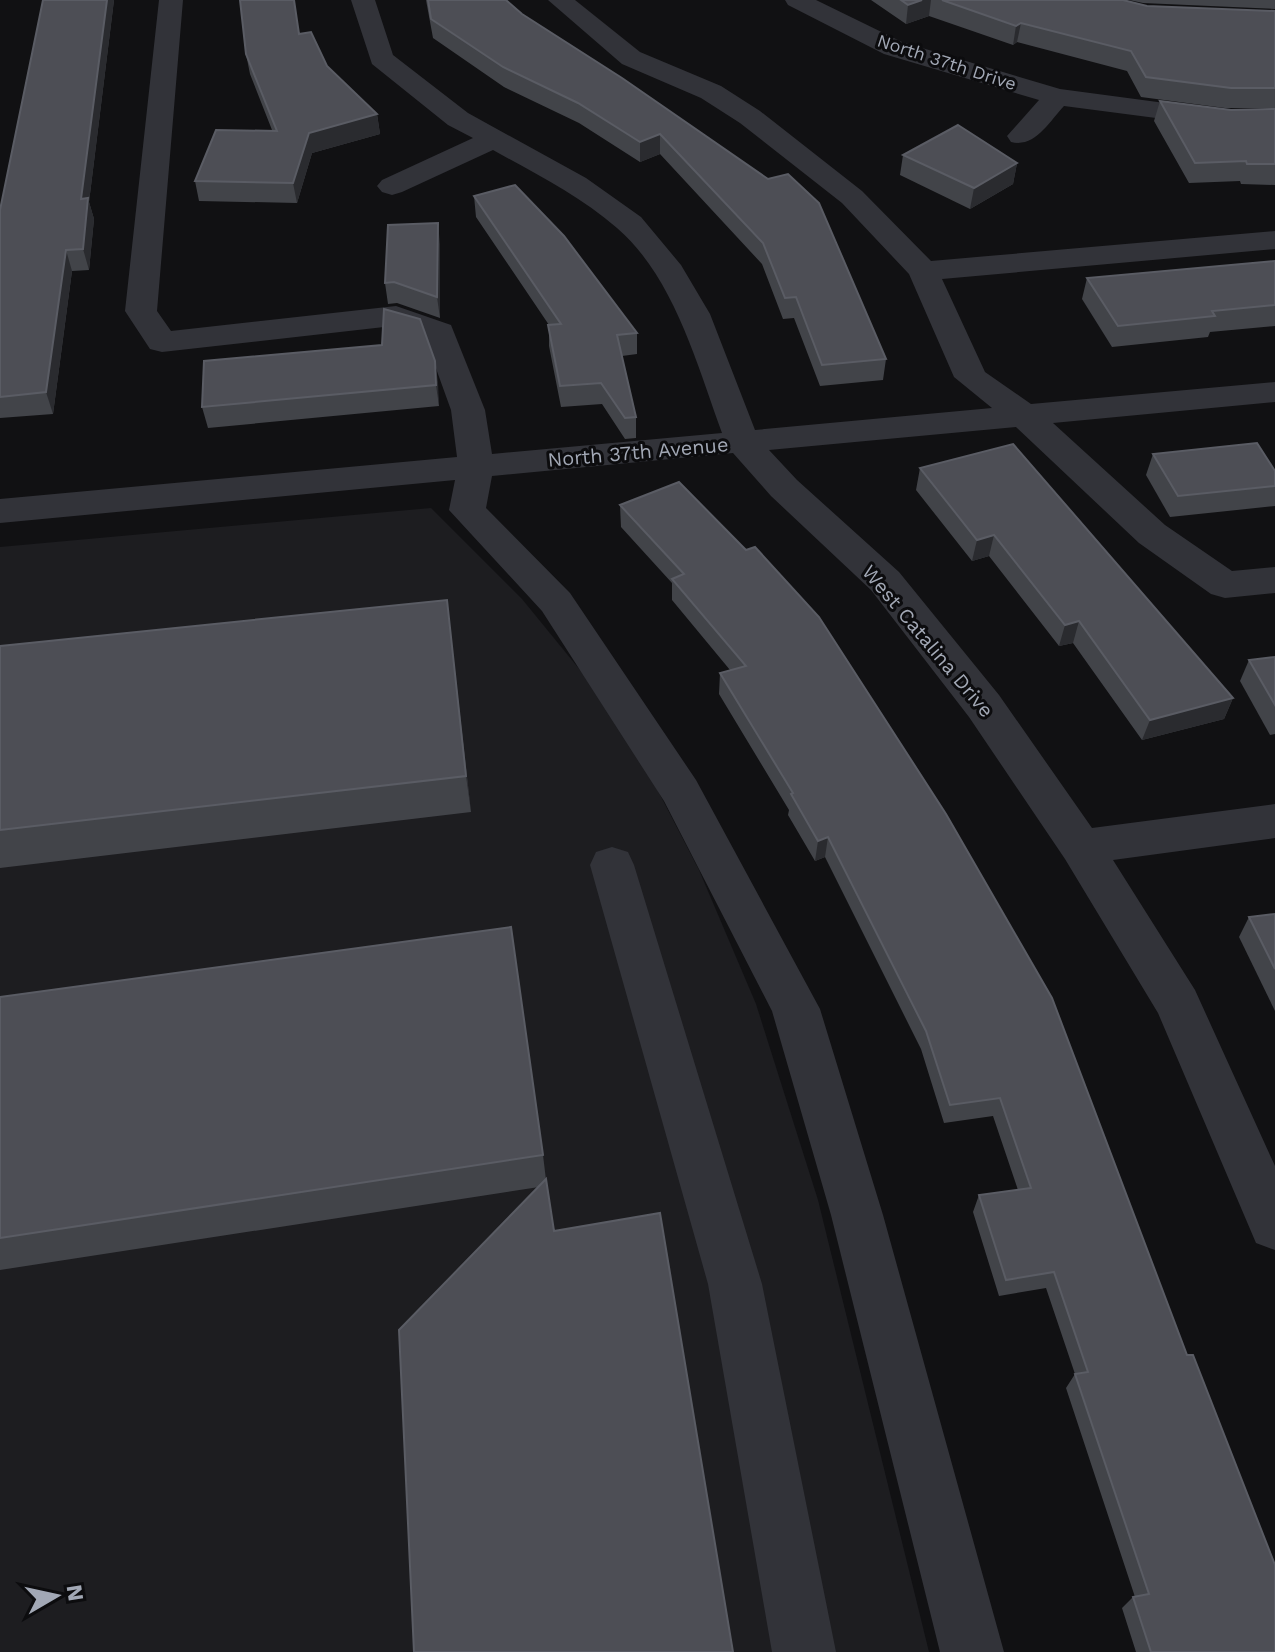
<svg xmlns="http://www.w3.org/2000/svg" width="1275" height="1652" font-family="'Work Sans',sans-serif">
  <rect width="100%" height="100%" fill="#111113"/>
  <path fill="#1d1d20" d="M 431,508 L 522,599 L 589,681 L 643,762 L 699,870 L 756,1004 L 818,1200 L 929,1652 L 0,1652 L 0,547 Z"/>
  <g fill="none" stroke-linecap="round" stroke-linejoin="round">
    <g fill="#323339" fill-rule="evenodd">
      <path d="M 159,0 L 183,0 L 157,311 L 171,331 L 396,306 L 451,325 L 485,410 L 492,454 L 722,433 C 697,365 674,277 617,228 C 580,196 536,174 493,150 L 402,192 L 392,195 L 382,192 L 377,186 L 382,180 L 473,138 L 448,125 L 372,64 L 351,0 L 375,0 L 393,55 L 468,113 L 586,178 L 641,217 L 681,265 L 710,314 L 755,430 L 992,408 L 954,377 L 909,274 L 842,203 L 740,123 L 701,98 L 622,64 L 548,0 L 575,0 L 640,52 L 721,86 L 760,111 L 862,191 L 931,261 L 1275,231 L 1275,249 L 942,279 L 985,372 L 1031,404 L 1275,382 L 1275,402 L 1053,423 L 1165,525 L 1232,571 L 1275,567 L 1275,593 L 1225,598 L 1211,594 L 1139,543 L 1016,427 L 769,450 L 797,480 L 899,572 L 999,695 L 1092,828 L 1275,804 L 1275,838 L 1113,860 L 1195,990 L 1275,1166 L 1275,1250 L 1256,1243 L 1158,1013 L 1065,859 L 969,717 L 871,590 L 771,496 L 733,453 L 492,476 L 486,508 L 570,593 L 696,780 L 820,1009 L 883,1215 L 1004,1652 L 940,1652 L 831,1215 L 772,1011 L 664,801 L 542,611 L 449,510 L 455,480 L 0,523 L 0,499 L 457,457 L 451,410 L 425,338 L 393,326 L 162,352 L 150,349 L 125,311 Z"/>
      <path d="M 785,0 L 816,0 L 902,42 L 1060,89 L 1225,111 L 1275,110 L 1275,126 L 1225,127 L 1064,106 C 1049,122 1035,148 1011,142 L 1007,136 L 1039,100 L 884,54 L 788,5 Z"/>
      <path d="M 612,847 L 628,852 L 634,865 L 762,1284 L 836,1652 L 772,1652 L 708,1284 L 590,865 L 596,852 Z"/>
    </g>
  </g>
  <g fill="#424449">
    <path d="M 43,0 L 114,0 L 89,202 L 94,219 L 89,270 L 72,271 L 53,414 L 0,418 L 0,210 Z"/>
    <path d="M 426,0 L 506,0 L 522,14 L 622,78 L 886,359 L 883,380 L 820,386 L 794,318 L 783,319 L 762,264 L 660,154 L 640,162 L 579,123 L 504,87 L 433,38 Z"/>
    <path d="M 871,0 L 1123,0 L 1147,6 L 1275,11 L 1275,108 L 1225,108 L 1141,97 L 1127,71 L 1017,42 L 1013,45 L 929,16 L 906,24 Z"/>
    <path d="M 1129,0 L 1275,0 L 1275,9 L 1143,3 Z"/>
    <path d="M 299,34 L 327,66 L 377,114 L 380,134 L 312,153 L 297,203 L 199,201 L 195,181 L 272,130 L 250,74 L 246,54 Z"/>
    <path d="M 1160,101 L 1231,110 L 1275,109 L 1275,185 L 1241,184 L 1240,181 L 1189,183 L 1154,121 Z"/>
    <path d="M 903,155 L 1017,163 L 1013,184 L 970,209 L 900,175 Z"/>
    <path d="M 474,196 L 637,333 L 637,354 L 622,356 L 636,417 L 636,438 L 625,439 L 602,404 L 561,407 L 549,346 L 549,325 L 476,217 Z"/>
    <path d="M 440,244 L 440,318 L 397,303 L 388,304 L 385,283 Z"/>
    <path d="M 1275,261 L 1275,326 L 1210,332 L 1208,337 L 1112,347 L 1082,299 L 1087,278 Z"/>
    <path d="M 382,345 L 435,361 L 439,406 L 208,428 L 202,407 Z"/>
    <path d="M 1153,454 L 1275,471 L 1275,506 L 1170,517 L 1146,475 Z"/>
    <path d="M 920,468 L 1233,698 L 1224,719 L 1142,740 L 1073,643 L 1059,646 L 989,556 L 972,561 L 916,490 Z"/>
    <path d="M 620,505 L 746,550 L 1275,1652 L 1136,1652 L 1122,1608 L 1133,1597 L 1135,1597 L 1066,1388 L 1075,1374 L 1046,1288 L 999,1296 L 973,1212 L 979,1195 L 1018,1190 L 993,1116 L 944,1123 L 921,1049 L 825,857 L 815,861 L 788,815 L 789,810 L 719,694 L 720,673 L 730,670 L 672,600 L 672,583 L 621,527 Z"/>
    <path d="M 447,600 L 471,812 L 0,868 L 0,646 Z"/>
    <path d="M 1275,657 L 1275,734 L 1270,735 L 1240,681 L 1249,660 Z"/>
    <path d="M 1275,914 L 1275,1011 L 1239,937 L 1249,917 Z"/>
    <path d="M 0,997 L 543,1155 L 546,1180 L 414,1652 L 539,1187 L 0,1270 Z"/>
  </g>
  <g fill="#2a2b2f">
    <path d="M 107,0 L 114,0 L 89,202 L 94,219 L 89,270 L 83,249 L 81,199 Z"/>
    <path d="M 922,0 L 931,0 L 929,16 L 906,24 L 908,5 Z"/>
    <path d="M 1021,23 L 1017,42 L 1013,45 L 1016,26 Z"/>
    <path d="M 377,114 L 380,134 L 312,153 L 297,203 L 293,183 L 309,133 Z"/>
    <path d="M 660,134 L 660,154 L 640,162 L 640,142 Z"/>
    <path d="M 1017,163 L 1013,184 L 970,209 L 974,188 Z"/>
    <path d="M 438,223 L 440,244 L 440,318 L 437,297 Z"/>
    <path d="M 66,250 L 72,271 L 53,414 L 46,392 Z"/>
    <path d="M 435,361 L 438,382 L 439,406 L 436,385 Z"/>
    <path d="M 994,535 L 989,556 L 972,561 L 977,540 Z"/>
    <path d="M 447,600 L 451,637 L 471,812 L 466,776 Z"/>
    <path d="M 1079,621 L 1073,643 L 1059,646 L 1065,625 Z"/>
    <path d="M 1233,698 L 1224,719 L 1142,740 L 1150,720 Z"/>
    <path d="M 828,837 L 825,857 L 815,861 L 818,841 Z"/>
  </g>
  <g fill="#4d4e55" stroke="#5a5c64" stroke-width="2">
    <path d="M 43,0 L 107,0 L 81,199 L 88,198 L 83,249 L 66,250 L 46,392 L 0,397 L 0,210 Z"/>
    <path d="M 240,0 L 294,0 L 299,34 L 311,32 L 327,66 L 377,114 L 309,133 L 293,183 L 195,181 L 216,130 L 277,131 L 246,54 Z"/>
    <path d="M 428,0 L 506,0 L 522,14 L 622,78 L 768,179 L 788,174 L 819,203 L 886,359 L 822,365 L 796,297 L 785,298 L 763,243 L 660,134 L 640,142 L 578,103 L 503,67 L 431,19 Z"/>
    <path d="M 901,0 L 922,0 L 908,5 Z"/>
    <path d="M 942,0 L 1123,0 L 1147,6 L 1275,11 L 1275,88 L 1231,88 L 1146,77 L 1131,51 L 1021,23 L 1016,26 Z"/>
    <path d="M 1160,101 L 1231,110 L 1275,109 L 1275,164 L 1247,164 L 1246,161 L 1195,163 Z"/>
    <path d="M 958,125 L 1017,163 L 974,188 L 903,155 Z"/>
    <path d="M 515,185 L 564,236 L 637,333 L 617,335 L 636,417 L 625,418 L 601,383 L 560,386 L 548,325 L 561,324 L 474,196 Z"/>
    <path d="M 438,223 L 437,297 L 394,282 L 385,283 L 388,225 Z"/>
    <path d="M 1275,261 L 1275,305 L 1212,311 L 1215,316 L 1118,326 L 1087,278 Z"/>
    <path d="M 384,309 L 420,319 L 435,361 L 436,385 L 202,407 L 204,361 L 382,345 Z"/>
    <path d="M 1257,443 L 1275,471 L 1275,486 L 1178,496 L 1153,454 Z"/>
    <path d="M 1013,444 L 1233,698 L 1150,720 L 1079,621 L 1065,625 L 994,535 L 977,540 L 920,468 Z"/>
    <path d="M 679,482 L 746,550 L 755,547 L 819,617 L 946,814 L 1052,998 L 1187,1355 L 1193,1355 L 1275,1565 L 1275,1652 L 1151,1652 L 1133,1597 L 1149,1594 L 1075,1374 L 1088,1372 L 1054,1272 L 1006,1280 L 979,1195 L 1031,1188 L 1000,1098 L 950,1105 L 926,1031 L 828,837 L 818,841 L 791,794 L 793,793 L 720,673 L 746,666 L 672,579 L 684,574 L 620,505 Z"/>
    <path d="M 447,600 L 466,776 L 0,830 L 0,646 Z"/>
    <path d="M 1275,657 L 1275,705 L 1249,660 Z"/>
    <path d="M 1275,914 L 1275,969 L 1249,917 Z"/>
    <path d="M 511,927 L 543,1155 L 0,1238 L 0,997 Z"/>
    <path d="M 546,1179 L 554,1231 L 660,1213 L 733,1652 L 414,1652 L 399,1330 Z"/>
  </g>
  <g text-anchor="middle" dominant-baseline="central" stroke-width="6" stroke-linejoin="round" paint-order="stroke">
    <g font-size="18" fill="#a2a8b5" stroke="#0c0c0e">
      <text transform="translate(947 62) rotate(18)">North 37th Drive</text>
    </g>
    <g font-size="20" fill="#a2a8b5" stroke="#0c0c0e">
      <text transform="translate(638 452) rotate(-5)">North 37th Avenue</text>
      <text transform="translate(928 641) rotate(50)">West Catalina Drive</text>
    </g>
  </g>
  <g transform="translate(56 1596) rotate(81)" stroke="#0c0c0e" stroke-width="6" paint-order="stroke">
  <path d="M0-6L14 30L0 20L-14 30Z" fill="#a2a8b5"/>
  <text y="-12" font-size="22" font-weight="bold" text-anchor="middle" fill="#a2a8b5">N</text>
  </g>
</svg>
